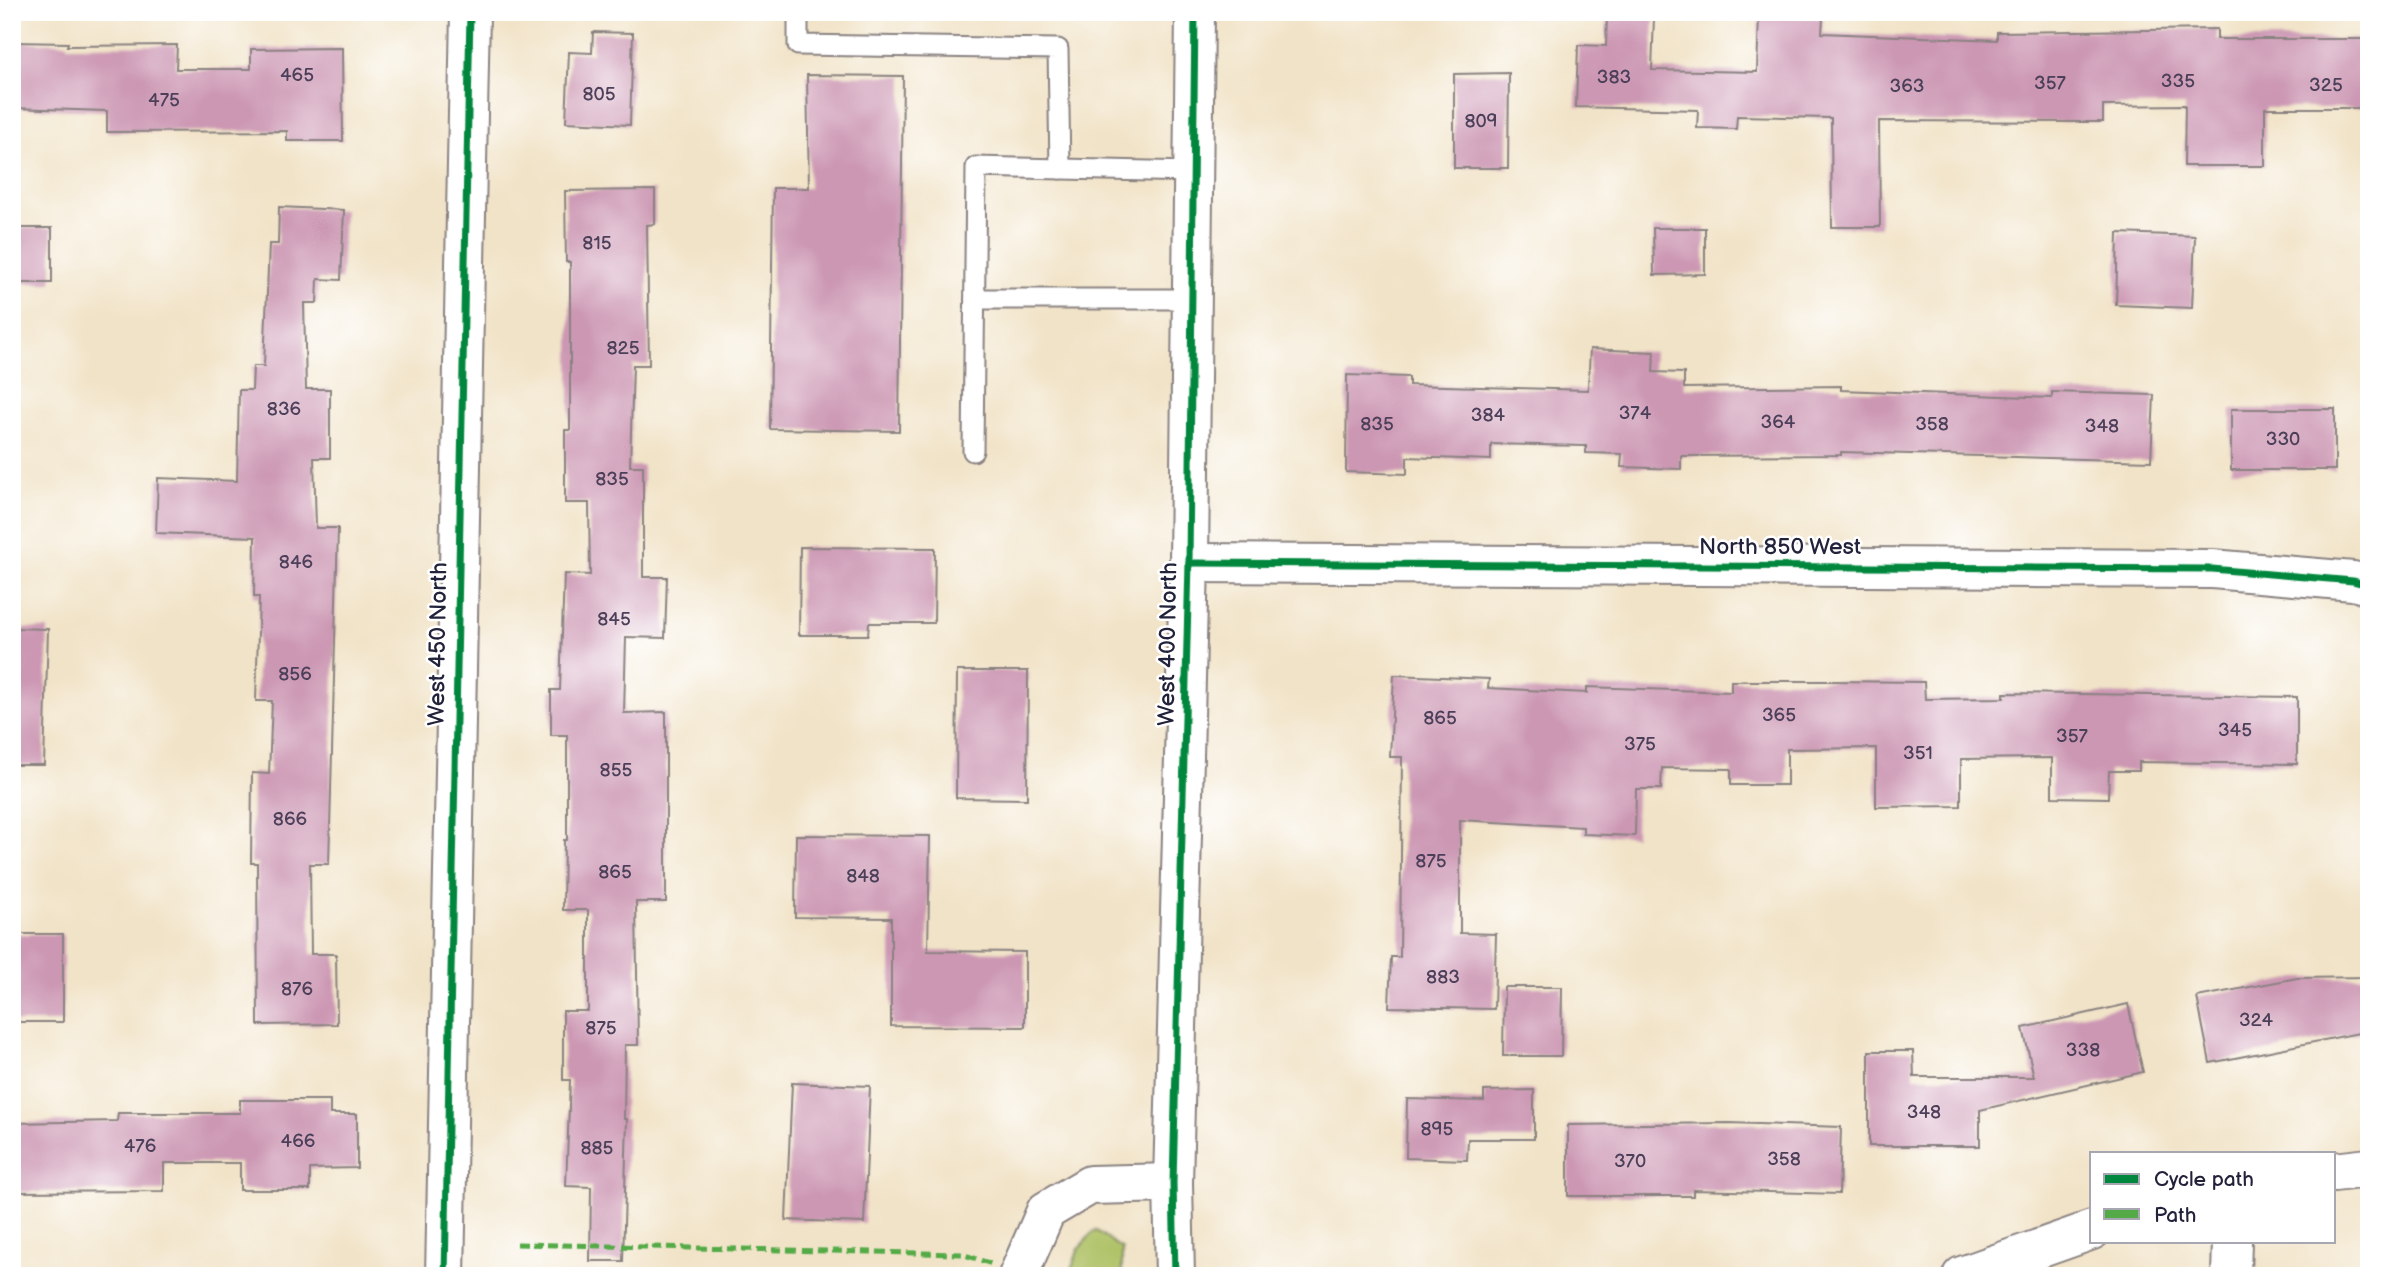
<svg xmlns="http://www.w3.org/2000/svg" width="2381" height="1288" font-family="'Balsamiq Sans',sans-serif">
  <rect width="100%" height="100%" fill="#fff"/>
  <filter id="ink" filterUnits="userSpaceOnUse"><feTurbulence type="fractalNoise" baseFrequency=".0143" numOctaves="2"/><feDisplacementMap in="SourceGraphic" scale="14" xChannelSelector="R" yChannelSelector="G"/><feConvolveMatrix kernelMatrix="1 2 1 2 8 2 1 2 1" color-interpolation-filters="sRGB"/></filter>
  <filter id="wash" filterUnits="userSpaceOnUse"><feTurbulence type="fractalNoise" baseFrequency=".00686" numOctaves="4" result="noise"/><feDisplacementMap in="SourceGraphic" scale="28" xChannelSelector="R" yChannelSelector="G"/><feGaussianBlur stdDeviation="1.57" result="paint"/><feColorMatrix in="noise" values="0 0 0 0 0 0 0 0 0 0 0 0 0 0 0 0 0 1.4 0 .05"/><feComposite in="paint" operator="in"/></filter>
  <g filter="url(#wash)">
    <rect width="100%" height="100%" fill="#f1e3c7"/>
    <path fill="#aec165" stroke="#687250" stroke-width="2" d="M 1095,1230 L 1122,1249 L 1122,1276 L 1069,1276 L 1079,1248 Z"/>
    <g id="blocks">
      <g fill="#cc97b3">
        <path d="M 1607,16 L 1654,17 L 1652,70 L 1757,72 L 1759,16 L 1823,18 L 1822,33 L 1997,40 L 1997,32 L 2217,29 L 2217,39 L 2365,39 L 2365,61 L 2369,62 L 2369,108 L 2265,108 L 2265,166 L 2184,166 L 2185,105 L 2103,106 L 2103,122 L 1879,121 L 1880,227 L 1832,227 L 1831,118 L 1737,116 L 1736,129 L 1697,128 L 1698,110 L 1576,107 L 1578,45 L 1606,46 Z"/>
        <path d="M 593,32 L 633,33 L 630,125 L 566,122 L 569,52 L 592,53 Z"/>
        <path d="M 12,42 L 68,43 L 67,46 L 177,45 L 176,69 L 251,69 L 251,49 L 342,48 L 343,141 L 287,141 L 287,131 L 107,132 L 107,111 L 12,108 Z"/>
        <path d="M 1509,73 L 1508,168 L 1454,168 L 1454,74 Z"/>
        <path d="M 807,75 L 903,76 L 899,431 L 770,429 L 773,188 L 809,188 Z"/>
        <path d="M 655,190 L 655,224 L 647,225 L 649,365 L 633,365 L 630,466 L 643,466 L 643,577 L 667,577 L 665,638 L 626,637 L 624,713 L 666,712 L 666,902 L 636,902 L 638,1045 L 625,1045 L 624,1119 L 627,1119 L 623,1261 L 590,1261 L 591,1187 L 566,1186 L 570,1080 L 563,1080 L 563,1011 L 588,1011 L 588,910 L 563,910 L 564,840 L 567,840 L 567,735 L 551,735 L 551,690 L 560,690 L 564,574 L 590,575 L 589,503 L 565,503 L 565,430 L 570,430 L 570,262 L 566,262 L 565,191 Z"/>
        <path d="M 279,207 L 344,210 L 341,280 L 318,279 L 317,303 L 304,303 L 306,389 L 330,389 L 330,458 L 314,458 L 316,528 L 338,528 L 329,864 L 310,864 L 311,954 L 336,954 L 337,1024 L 258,1025 L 257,863 L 251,863 L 252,773 L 269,774 L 272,701 L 256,701 L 259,597 L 254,597 L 255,537 L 156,533 L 158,478 L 237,481 L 239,390 L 252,390 L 253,366 L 264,366 L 269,244 L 278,244 Z"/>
        <rect x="12" y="228" width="40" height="55"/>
        <path d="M 1653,228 L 1705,228 L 1705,274 L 1654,275 Z"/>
        <path d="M 2118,233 L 2195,236 L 2192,308 L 2116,305 Z"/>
        <path d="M 1590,349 L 1654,352 L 1653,372 L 1684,373 L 1684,388 L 1841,386 L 1841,390 L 2052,398 L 2052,392 L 2154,395 L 2151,461 L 1841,452 L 1841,455 L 1681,456 L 1681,469 L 1621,467 L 1622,454 L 1586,453 L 1586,446 L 1491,444 L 1491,460 L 1407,457 L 1407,474 L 1346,472 L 1347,375 L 1409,377 L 1409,385 L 1588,390 Z"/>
        <rect x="2231" y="409" width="104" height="61"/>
        <path d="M 800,547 L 935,548 L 934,623 L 869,623 L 868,635 L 799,635 Z"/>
        <path d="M 12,628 L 48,629 L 44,765 L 12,765 Z"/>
        <path d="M 957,671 L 1028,671 L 1027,799 L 956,798 Z"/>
        <path d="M 1394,675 L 1489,679 L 1488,688 L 1587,693 L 1587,687 L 1731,692 L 1731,681 L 1827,681 L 1924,682 L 1925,699 L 2004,698 L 2004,693 L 2297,697 L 2297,764 L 2139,762 L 2139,771 L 2109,771 L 2108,798 L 2052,797 L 2052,758 L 1961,759 L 1961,806 L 1876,807 L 1876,748 L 1787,749 L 1787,785 L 1731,785 L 1731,769 L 1662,768 L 1661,789 L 1636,789 L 1635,836 L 1583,834 L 1583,827 L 1460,820 L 1460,933 L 1496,934 L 1494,1009 L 1389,1007 L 1391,957 L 1400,957 L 1402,757 L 1390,757 Z"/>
        <path d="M 796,835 L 930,836 L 928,951 L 1025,952 L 1025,1027 L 891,1026 L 891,918 L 795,917 Z"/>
        <rect x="12" y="934" width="51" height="88"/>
        <path d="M 2369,977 L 2369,1031 L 2210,1063 L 2197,997 L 2297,978 Z"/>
        <path d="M 1504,987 L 1562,987 L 1561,1056 L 1503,1056 Z"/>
        <path d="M 2128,1004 L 2143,1072 L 1980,1110 L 1980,1146 L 1869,1146 L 1869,1051 L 1913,1051 L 1914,1077 L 2034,1077 L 2023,1028 Z"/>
        <path d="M 792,1083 L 870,1086 L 864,1223 L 786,1220 Z"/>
        <path d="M 1534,1090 L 1534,1139 L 1468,1139 L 1467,1160 L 1406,1158 L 1407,1099 L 1484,1101 L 1484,1091 Z"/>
        <path d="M 240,1100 L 330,1100 L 330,1114 L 357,1114 L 357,1168 L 310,1169 L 310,1190 L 240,1190 L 240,1163 L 164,1163 L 164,1191 L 12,1192 L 12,1123 L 117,1121 L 118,1113 L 240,1113 Z"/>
        <path d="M 1729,1123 L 1841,1127 L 1839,1194 L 1693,1190 L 1693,1196 L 1568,1196 L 1568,1125 Z"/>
      </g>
    </g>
  </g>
  <g filter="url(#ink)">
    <use href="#blocks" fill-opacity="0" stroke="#8a8281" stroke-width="2"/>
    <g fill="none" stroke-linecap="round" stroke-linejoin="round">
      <defs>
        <g id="service">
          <path d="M 798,12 L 798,45 L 1058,49 L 1060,169"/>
          <path d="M 975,299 L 1192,299"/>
          <path d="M 973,451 L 976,167 L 1193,172"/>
        </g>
        <g id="minor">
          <path d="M 1189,563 L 2212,569 L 2353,581 L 2369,585"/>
          <path d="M 2334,1172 L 2369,1168"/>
          <path d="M 445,1276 L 470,12"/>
          <path d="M 1018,1276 L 1046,1211 L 1090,1185 L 1173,1183"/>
          <path d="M 1962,1276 L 2092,1230"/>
          <path d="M 2231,1276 L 2232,1241"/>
        </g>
        <path id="secondary" d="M 1175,1276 L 1173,1183 L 1189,563 L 1195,12"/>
      </defs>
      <use href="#service" stroke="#8a8281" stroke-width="23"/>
      <use href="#minor" stroke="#8a8281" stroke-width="42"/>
      <use href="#secondary" stroke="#8a8281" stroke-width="42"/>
      <use href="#service" stroke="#fff" stroke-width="19"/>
      <use href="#minor" stroke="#fff" stroke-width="38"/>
      <use href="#secondary" stroke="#fff" stroke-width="38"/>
      <path stroke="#53aa46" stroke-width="5" stroke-dasharray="10 5" stroke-linecap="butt" d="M 517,1244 L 962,1254 L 992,1264"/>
      <defs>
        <g id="cycleway">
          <path d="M 1189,563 L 2212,569 L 2353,581 L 2369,585"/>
          <path d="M 445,1276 L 470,12"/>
          <path d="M 1175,1276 L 1173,1183 L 1189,563 L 1195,12"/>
        </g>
      </defs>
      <use href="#cycleway" stroke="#fff" stroke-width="11"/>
      <use href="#cycleway" stroke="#00873e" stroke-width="7"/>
    </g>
  </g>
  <g text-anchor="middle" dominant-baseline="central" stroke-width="5" stroke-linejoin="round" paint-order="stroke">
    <g font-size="19" fill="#4c3f59">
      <text x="297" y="75">465</text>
      <text x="1614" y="77">383</text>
      <text x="2178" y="81">335</text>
      <text x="2050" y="83">357</text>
      <text x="2326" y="85">325</text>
      <text x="1907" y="86">363</text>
      <text x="599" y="94">805</text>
      <text x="164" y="100">475</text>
      <text x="1481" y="121">809</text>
      <text x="597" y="243">815</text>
      <text x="623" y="348">825</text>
      <text x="284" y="409">836</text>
      <text x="1635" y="413">374</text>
      <text x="1488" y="415">384</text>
      <text x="1778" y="422">364</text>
      <text x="1377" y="424">835</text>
      <text x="1932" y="424">358</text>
      <text x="2102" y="426">348</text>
      <text x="2283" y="439">330</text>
      <text x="612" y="479">835</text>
      <text x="296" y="562">846</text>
      <text x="614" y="619">845</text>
      <text x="295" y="674">856</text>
      <text x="1779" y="715">365</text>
      <text x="1440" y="718">865</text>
      <text x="2235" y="730">345</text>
      <text x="2072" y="736">357</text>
      <text x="1640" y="744">375</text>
      <text x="1918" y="753">351</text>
      <text x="616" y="770">855</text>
      <text x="290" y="819">866</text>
      <text x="1431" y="861">875</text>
      <text x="615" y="872">865</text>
      <text x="863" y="876">848</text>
      <text x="1443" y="977">883</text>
      <text x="297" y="989">876</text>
      <text x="2256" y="1020">324</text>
      <text x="601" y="1028">875</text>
      <text x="2083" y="1050">338</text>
      <text x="1924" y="1112">348</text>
      <text x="1437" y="1129">895</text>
      <text x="298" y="1141">466</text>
      <text x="140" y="1146">476</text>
      <text x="597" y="1148">885</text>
      <text x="1784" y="1159">358</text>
      <text x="1630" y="1161">370</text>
    </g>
    <g font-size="23" fill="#22223b" stroke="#fff">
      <text x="1780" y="547">North 850 West</text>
      <text transform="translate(438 644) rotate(-89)">West 450 North</text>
      <text transform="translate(1168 644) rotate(-89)">West 400 North</text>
    </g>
  </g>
  <rect width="2381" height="1288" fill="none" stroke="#fff" stroke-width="42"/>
  <rect x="2090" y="1152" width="245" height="91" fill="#ffffff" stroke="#a7a7b1" stroke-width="2"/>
  <rect x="2104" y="1174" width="35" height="10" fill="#00873e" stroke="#a7a7b1" stroke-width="2"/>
  <text x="2154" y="1186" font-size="21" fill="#22223b">Cycle path</text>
  <rect x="2104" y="1209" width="35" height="10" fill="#53aa46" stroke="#a7a7b1" stroke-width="2"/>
  <text x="2154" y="1222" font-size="21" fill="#22223b">Path</text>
</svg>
